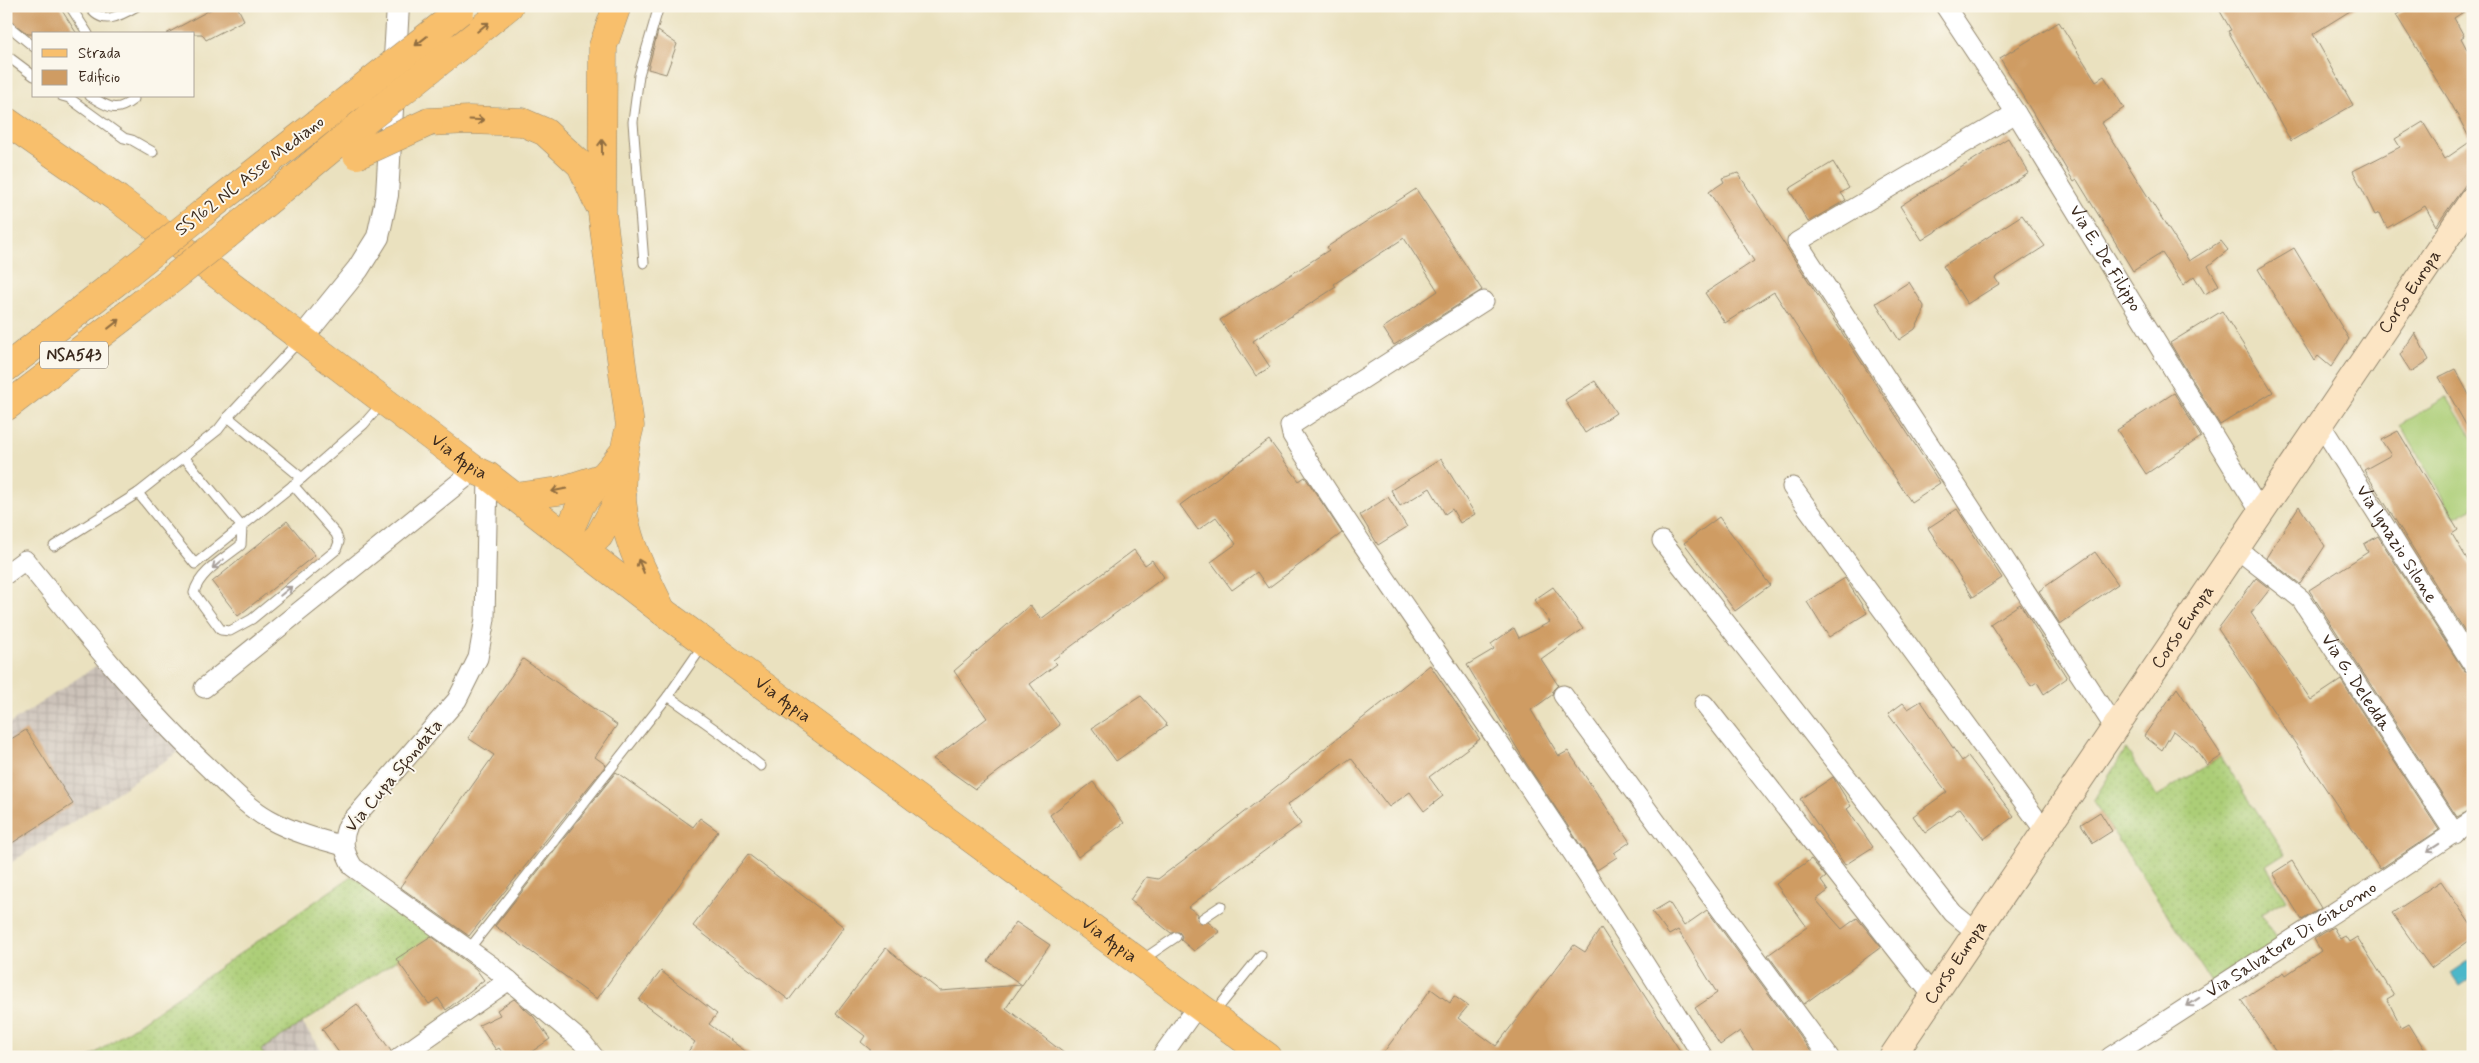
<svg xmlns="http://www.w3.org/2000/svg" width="2479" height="1063" font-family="Mynerve,sans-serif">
  <defs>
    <pattern id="industrial-grid" width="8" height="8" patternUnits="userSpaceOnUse" patternTransform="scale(1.25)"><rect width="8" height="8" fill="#ccc2b9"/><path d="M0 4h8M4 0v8" fill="none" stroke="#b0a79f"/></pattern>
    <pattern id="grass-dots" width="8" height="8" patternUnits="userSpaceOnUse" patternTransform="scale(1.25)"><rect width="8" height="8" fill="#acce77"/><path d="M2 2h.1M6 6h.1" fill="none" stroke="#95b166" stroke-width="1.8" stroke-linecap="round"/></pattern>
  </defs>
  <rect width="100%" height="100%" fill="#fbf7ec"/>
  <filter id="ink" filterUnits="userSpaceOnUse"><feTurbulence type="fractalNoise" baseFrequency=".02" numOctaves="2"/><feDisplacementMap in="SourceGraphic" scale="10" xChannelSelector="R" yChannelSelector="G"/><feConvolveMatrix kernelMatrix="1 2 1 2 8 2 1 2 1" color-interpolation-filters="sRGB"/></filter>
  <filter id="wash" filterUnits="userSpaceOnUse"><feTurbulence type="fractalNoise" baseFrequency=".0096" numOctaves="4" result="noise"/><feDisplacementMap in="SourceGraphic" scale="20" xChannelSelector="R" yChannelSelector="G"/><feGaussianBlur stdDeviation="1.12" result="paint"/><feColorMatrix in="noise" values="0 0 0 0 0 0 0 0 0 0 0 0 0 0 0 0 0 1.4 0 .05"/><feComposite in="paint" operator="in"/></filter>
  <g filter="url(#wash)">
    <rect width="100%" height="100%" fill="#eae1bf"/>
    <g fill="url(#industrial-grid)">
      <path d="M 111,656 L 192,743 L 6,866 L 6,726 Z"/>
      <path d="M 302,1023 L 326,1057 L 265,1057 L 260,1050 Z"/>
    </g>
    <g fill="url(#grass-dots)" stroke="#747c4a">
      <path d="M 2126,749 L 2157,796 L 2221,757 L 2285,854 L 2266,866 L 2286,899 L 2261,914 L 2278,942 L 2212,983 L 2093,801 Z"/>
      <path d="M 352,876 L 436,934 L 261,1050 L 265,1057 L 90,1057 Z"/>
    </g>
    <path fill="#acce77" stroke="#747c4a" d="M 2447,397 L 2473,440 L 2473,508 L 2455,518 L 2400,424 Z"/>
    <path fill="#4cb7c9" stroke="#447074" d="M 2473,958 L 2473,977 L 2460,986 L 2451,973 Z"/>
    <g id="blocks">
      <g fill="#cf9c63">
        <path d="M 6,6 L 59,6 L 77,34 L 28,34 L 6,18 Z"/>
        <path d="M 217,6 L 237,6 L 244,20 L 206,40 L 202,34 L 166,34 Z"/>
        <path d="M 2217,6 L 2358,6 L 2313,34 L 2353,105 L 2291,141 L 2228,31 L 2231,30 Z"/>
        <path d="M 2411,6 L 2473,6 L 2454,18 L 2464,36 L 2461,38 L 2473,61 L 2473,174 L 2436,226 L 2425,206 L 2387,228 L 2380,213 L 2375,215 L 2353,171 L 2400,147 L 2395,139 L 2423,122 L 2445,159 L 2471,141 L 2452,105 L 2396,15 Z"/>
        <path d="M 2059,22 L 2096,81 L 2104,76 L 2124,108 L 2101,123 L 2189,261 L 2221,241 L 2228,250 L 2208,266 L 2219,285 L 2205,294 L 2194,276 L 2183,285 L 2162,253 L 2133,271 L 2077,180 L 2074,182 L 2000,58 Z"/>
        <path d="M 658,31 L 677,44 L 666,74 L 648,69 Z"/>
        <path d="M 2008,138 L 2029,173 L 1922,240 L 1900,206 Z"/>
        <path d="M 1833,162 L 1849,188 L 1841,193 L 1846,200 L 1808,222 L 1789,189 Z"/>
        <path d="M 1738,173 L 1940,483 L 1911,502 L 1774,292 L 1725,323 L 1705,293 L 1754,261 L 1709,192 L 1724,182 L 1722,178 Z"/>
        <path d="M 1416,189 L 1482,290 L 1394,345 L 1383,328 L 1438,291 L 1404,238 L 1334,284 L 1336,287 L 1253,341 L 1270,367 L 1256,376 L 1220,320 L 1329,250 L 1327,247 Z"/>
        <path d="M 2022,215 L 2045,246 L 1995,278 L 1999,284 L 1967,304 L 1943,266 Z"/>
        <path d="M 2294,248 L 2349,339 L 2331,367 L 2318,356 L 2314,361 L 2258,269 Z"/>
        <path d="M 1909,282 L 1924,306 L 1923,314 L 1915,329 L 1899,340 L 1876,303 Z"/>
        <path d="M 2222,311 L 2273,392 L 2220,425 L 2170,343 Z"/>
        <path d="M 2415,333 L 2429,360 L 2411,372 L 2400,355 Z"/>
        <path d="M 2455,369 L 2473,402 L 2473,437 L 2439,377 Z"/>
        <path d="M 1595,381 L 1616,413 L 1585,433 L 1565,400 Z"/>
        <path d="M 2174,393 L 2201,437 L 2146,474 L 2117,430 Z"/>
        <path d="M 2398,431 L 2458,530 L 2452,534 L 2473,569 L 2473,644 L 2364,470 L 2391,455 L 2381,440 Z"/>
        <path d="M 1269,440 L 1299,481 L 1305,477 L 1342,533 L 1268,588 L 1257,572 L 1232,590 L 1211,562 L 1236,544 L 1216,517 L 1198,530 L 1180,505 Z"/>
        <path d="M 1441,459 L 1475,514 L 1460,523 L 1452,509 L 1445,514 L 1430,488 L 1400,506 L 1391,490 Z"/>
        <path d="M 1388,497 L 1407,527 L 1378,545 L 1360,515 Z"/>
        <path d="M 2299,506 L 2325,546 L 2300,584 L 2266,558 Z"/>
        <path d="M 1957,509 L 2002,578 L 1973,597 L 1928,528 Z"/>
        <path d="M 1719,517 L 1770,585 L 1735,611 L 1684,543 Z"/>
        <path d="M 287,521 L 315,555 L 238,616 L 212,582 Z"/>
        <path d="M 2378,536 L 2464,671 L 2473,676 L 2473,809 L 2457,817 L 2309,590 L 2368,552 L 2364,544 Z"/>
        <path d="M 1134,550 L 1145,565 L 1152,560 L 1164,577 L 1053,660 L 1057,664 L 1030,684 L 1060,725 L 975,789 L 933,759 L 987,718 L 954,671 L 1030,605 L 1041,619 Z"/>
        <path d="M 2095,552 L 2118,584 L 2060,624 L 2039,591 Z"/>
        <path d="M 1845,578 L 1867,613 L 1829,637 L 1807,602 Z"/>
        <path d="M 2256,578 L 2270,589 L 2251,613 L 2311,700 L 2341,680 L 2439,830 L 2380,869 L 2218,629 Z"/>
        <path d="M 1553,587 L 1583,629 L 1541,659 L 1558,685 L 1553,690 L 1552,695 L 1531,710 L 1559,756 L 1568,751 L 1630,842 L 1614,853 L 1617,857 L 1597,870 L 1526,763 L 1467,665 L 1494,649 L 1491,644 L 1514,628 L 1519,638 L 1550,622 L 1534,600 Z"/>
        <path d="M 2020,604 L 2067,678 L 2044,694 L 2037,682 L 2031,686 L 1990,624 Z"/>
        <path d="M 523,659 L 617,725 L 595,757 L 606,765 L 469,936 L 400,887 L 494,755 L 468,738 Z"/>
        <path d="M 1430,665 L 1480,739 L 1429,777 L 1443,796 L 1424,811 L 1410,792 L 1389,807 L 1351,758 L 1287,805 L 1301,824 L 1188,907 L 1198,914 L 1197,919 L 1200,923 L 1208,922 L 1220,932 L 1194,951 L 1181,940 L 1182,936 L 1179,932 L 1171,933 L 1130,900 L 1146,877 L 1158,879 L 1186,858 Z"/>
        <path d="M 2177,688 L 2222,756 L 2207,765 L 2194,747 L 2173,731 L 2162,750 L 2144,736 Z"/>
        <path d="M 1141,696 L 1167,725 L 1116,761 L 1092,728 Z"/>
        <path d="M 1921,701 L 1962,761 L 1968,756 L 2014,816 L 1984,839 L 1960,808 L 1925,833 L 1913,816 L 1947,792 L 1888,714 L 1903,703 L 1908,709 Z"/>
        <path d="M 26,730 L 73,804 L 6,847 L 6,742 Z"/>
        <path d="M 616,772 L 693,827 L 700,818 L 718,831 L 597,999 L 495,926 Z"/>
        <path d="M 1833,777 L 1851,806 L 1847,809 L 1873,847 L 1845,865 L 1800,799 Z"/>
        <path d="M 1093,782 L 1124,823 L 1078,857 L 1050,815 Z"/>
        <path d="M 2100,812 L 2112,831 L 2093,843 L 2081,824 Z"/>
        <path d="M 748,854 L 844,927 L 789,1000 L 693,926 Z"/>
        <path d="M 1811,859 L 1826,877 L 1821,881 L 1828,891 L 1816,900 L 1842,929 L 1857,918 L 1881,947 L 1804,1004 L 1768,955 L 1807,927 L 1776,884 Z"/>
        <path d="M 2292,861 L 2321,908 L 2302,920 L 2273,873 Z"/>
        <path d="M 2441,881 L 2473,928 L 2473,938 L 2431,968 L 2392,913 Z"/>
        <path d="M 1669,902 L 1684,926 L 1707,910 L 1815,1057 L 1758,1057 L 1740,1031 L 1720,1045 L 1695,1008 L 1717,993 L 1678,930 L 1669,935 L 1652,912 Z"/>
        <path d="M 1016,922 L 1050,945 L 1022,985 L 988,961 Z"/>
        <path d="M 2333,927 L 2340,939 L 2345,936 L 2349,942 L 2357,937 L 2394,995 L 2387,999 L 2402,1028 L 2409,1024 L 2429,1057 L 2280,1057 L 2241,1000 L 2284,972 L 2286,975 L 2321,951 L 2314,939 Z"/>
        <path d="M 1601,928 L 1684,1057 L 1380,1057 L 1431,989 L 1450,1003 L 1454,996 L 1468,1006 L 1458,1018 L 1496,1046 L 1574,945 L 1585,952 Z"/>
        <path d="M 431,936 L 476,969 L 484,980 L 446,1010 L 438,998 L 429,1004 L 396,959 Z"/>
        <path d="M 886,948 L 940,991 L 1022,985 L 1006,1008 L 1069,1057 L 879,1057 L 861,1042 L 865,1036 L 836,1014 Z"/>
        <path d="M 661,971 L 717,1014 L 709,1024 L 753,1057 L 684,1057 L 695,1042 L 639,1000 Z"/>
        <path d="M 514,999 L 534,1017 L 550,1039 L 524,1057 L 505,1057 L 499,1048 L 496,1050 L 479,1025 L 500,1015 L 497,1010 Z"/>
        <path d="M 357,1004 L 391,1051 L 389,1057 L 342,1057 L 322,1029 Z"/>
      </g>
    </g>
  </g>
  <g filter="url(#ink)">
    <use href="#blocks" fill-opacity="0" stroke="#92866e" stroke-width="1"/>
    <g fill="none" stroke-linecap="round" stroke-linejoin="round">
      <defs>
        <g id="service">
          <path d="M 70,6 L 88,34"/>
          <path d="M 89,6 C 102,27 120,16 137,6"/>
          <path d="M 6,24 L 34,47"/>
          <path d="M 6,55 L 34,76"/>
          <path d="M 62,96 L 69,98 L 124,138 L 132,140 L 153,152"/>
          <path d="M 90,96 C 109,107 115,114 134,99"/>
          <path d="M 644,263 L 633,122 L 639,75 L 659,6"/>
          <path d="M 299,341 L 228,417 L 302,478 L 364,424 L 383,402"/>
          <path d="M 184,457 L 242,527 L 241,545 C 225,558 199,572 194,593 L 221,630 L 230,631 L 252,619 L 336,550 L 339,542 L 336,534 L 293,485"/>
          <path d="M 138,493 L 218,430 L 228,417"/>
          <path d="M 54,546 L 138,493 L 195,564 L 302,478"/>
          <path d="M 704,644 L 668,696 L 723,735 L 761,766"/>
          <path d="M 1203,918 L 1221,906"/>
          <path d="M 469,949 L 668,696"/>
          <path d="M 1142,960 L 1176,937"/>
          <path d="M 1214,1013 L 1261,955"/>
        </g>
        <g id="minor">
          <path id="s1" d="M 1945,6 L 2016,113 L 2261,513"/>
          <path d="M 2016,113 L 1797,242 L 2115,728"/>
          <path d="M 1484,301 L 1290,426 L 1292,435 C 1352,533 1419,626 1484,721 C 1559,831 1633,943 1703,1057"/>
          <path id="s2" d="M 2321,425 L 2473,665"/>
          <path d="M 488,476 L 485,619 L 478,658 L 457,700 L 348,825 C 341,841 344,852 353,867 L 493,967 L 582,1042 L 594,1057"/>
          <path d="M 1792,487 L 2045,831"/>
          <path d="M 1662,541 L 1953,913 L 1976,932"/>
          <path id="s3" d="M 2237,549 L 2301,599 L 2455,834"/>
          <path d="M 6,574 L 25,560 C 84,633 143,706 211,770 C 229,787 247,807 269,819 C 292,832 318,839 344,846"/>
          <path d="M 204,688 L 475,470"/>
          <path d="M 1563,695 L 1829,1057"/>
          <path d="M 1704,704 L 1933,996"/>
          <path d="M 400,1057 L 509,980"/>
          <path d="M 1161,1057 L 1198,1005"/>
          <path id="s4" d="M 2110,1057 L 2372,888 L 2473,820"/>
        </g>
        <path id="tertiary" d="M 302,338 L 358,269 L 378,237 L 387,195 L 398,6"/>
        <g id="secondary">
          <path id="s5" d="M 1892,1057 L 2473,199"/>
        </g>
        <g id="primary">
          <path id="s6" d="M 6,121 L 118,199 L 475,470 L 488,476 L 662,611 L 1268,1057"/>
        </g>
        <g id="trunk">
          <path d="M 617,6 L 603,46 L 602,213 L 630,426 C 621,459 618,495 627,529 C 634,557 650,585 662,611"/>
          <path d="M 457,48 L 509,6"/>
          <path d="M 429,122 L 469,120 L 522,122 L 545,132 L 581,165 L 598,203"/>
          <path d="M 204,212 L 352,96"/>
          <path d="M 227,235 L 355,129"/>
          <path d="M 6,368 L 119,280"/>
          <path d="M 6,407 L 142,303"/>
          <path d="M 515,497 L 559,491 L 600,478"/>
          <path d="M 567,536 L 581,504 L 623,453"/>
          <path d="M 584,550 L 599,536 L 622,494"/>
        </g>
      </defs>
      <use href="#service" stroke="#92866e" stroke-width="11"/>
      <use href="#minor" stroke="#92866e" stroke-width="21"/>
      <use href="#tertiary" stroke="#92866e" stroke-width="24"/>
      <use href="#secondary" stroke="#92866e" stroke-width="28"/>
      <use href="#primary" stroke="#92866e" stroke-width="29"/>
      <use href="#trunk" stroke="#92866e" stroke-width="29"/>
      <use href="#service" stroke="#fff" stroke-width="9"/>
      <use href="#minor" stroke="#fff" stroke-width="19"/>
      <use href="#tertiary" stroke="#fff" stroke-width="22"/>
      <use href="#secondary" stroke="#fce5c4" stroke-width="26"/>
      <use href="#primary" stroke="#f8bf6c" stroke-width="28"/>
      <use href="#trunk" stroke="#f8bf6c" stroke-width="28"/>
      <defs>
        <g id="trunk-bridge">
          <path d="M 352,96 L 460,11"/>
          <path d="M 355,129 L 457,48"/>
          <path d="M 357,155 L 429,122"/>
          <path d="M 119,280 L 204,212"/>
          <path d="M 142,303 L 227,235"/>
        </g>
      </defs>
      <use href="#trunk-bridge" stroke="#92866e" stroke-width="29" stroke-linecap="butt"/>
      <use href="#trunk-bridge" stroke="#f8bf6c" stroke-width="28"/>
    </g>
    <defs><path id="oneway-shaft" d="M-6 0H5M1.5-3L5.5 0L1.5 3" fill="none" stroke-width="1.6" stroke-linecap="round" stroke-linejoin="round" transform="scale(1.25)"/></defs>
    <g stroke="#906d41">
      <use href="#oneway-shaft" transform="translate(483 27) rotate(-39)"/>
      <use href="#oneway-shaft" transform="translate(421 41) rotate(142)"/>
      <use href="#oneway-shaft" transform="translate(477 120) rotate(3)"/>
      <use href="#oneway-shaft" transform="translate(602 147) rotate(-90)"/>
      <use href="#oneway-shaft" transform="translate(114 324) rotate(-38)"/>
      <use href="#oneway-shaft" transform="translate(559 490) rotate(169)"/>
      <use href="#oneway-shaft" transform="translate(641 566) rotate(-113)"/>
    </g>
    <g stroke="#a79f9a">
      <use href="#oneway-shaft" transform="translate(218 564) rotate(141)"/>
      <use href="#oneway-shaft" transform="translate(286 591) rotate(-39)"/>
      <use href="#oneway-shaft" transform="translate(2433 848) rotate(147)"/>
      <use href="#oneway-shaft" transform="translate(2193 1002) rotate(147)"/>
    </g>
  </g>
  <g text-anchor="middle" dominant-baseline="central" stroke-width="4" stroke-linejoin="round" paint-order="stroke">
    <rect fill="#fbf7ec" stroke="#75685c" stroke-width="1" x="40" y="341.5" width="68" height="27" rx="4"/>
    <g font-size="16" font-weight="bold" fill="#3b2a1e">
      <text x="74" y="355">NSA543</text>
    </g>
    <g font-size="18" fill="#3b2a1e" stroke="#fbf7ec">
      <text transform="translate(250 176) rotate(-38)">SS162 NC Asse Mediano</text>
      <text stroke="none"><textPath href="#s1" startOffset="299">Via E. De Filippo</textPath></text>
      <text stroke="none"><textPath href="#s5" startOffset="924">Corso Europa</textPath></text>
      <text stroke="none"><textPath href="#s6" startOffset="564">Via Appia</textPath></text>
      <text stroke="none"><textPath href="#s2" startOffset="141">Via Ignazio Silone</textPath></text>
      <text stroke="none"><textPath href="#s5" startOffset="519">Corso Europa</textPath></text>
      <text stroke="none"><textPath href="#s3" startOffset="181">Via G. Deledda</textPath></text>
      <text stroke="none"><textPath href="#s6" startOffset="969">Via Appia</textPath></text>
      <text transform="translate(394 776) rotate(-50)">Via Cupa Sfondata</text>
      <text stroke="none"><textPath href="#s4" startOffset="216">Via Salvatore Di Giacomo</textPath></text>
      <text stroke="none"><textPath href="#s6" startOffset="1374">Via Appia</textPath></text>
      <text stroke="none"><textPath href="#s5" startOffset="114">Corso Europa</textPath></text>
    </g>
  </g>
  <rect width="2479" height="1063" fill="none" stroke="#fbf7ec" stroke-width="25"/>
  <rect x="32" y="32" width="162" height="65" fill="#fbf7ec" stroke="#aea59a"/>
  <rect x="42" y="49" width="25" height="8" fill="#f8bf6c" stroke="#aea59a"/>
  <text x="78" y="58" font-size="15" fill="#3b2a1e">Strada</text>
  <rect x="42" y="70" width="25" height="15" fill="#cf9c63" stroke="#aea59a"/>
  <text x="78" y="82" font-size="15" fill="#3b2a1e">Edificio</text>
</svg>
